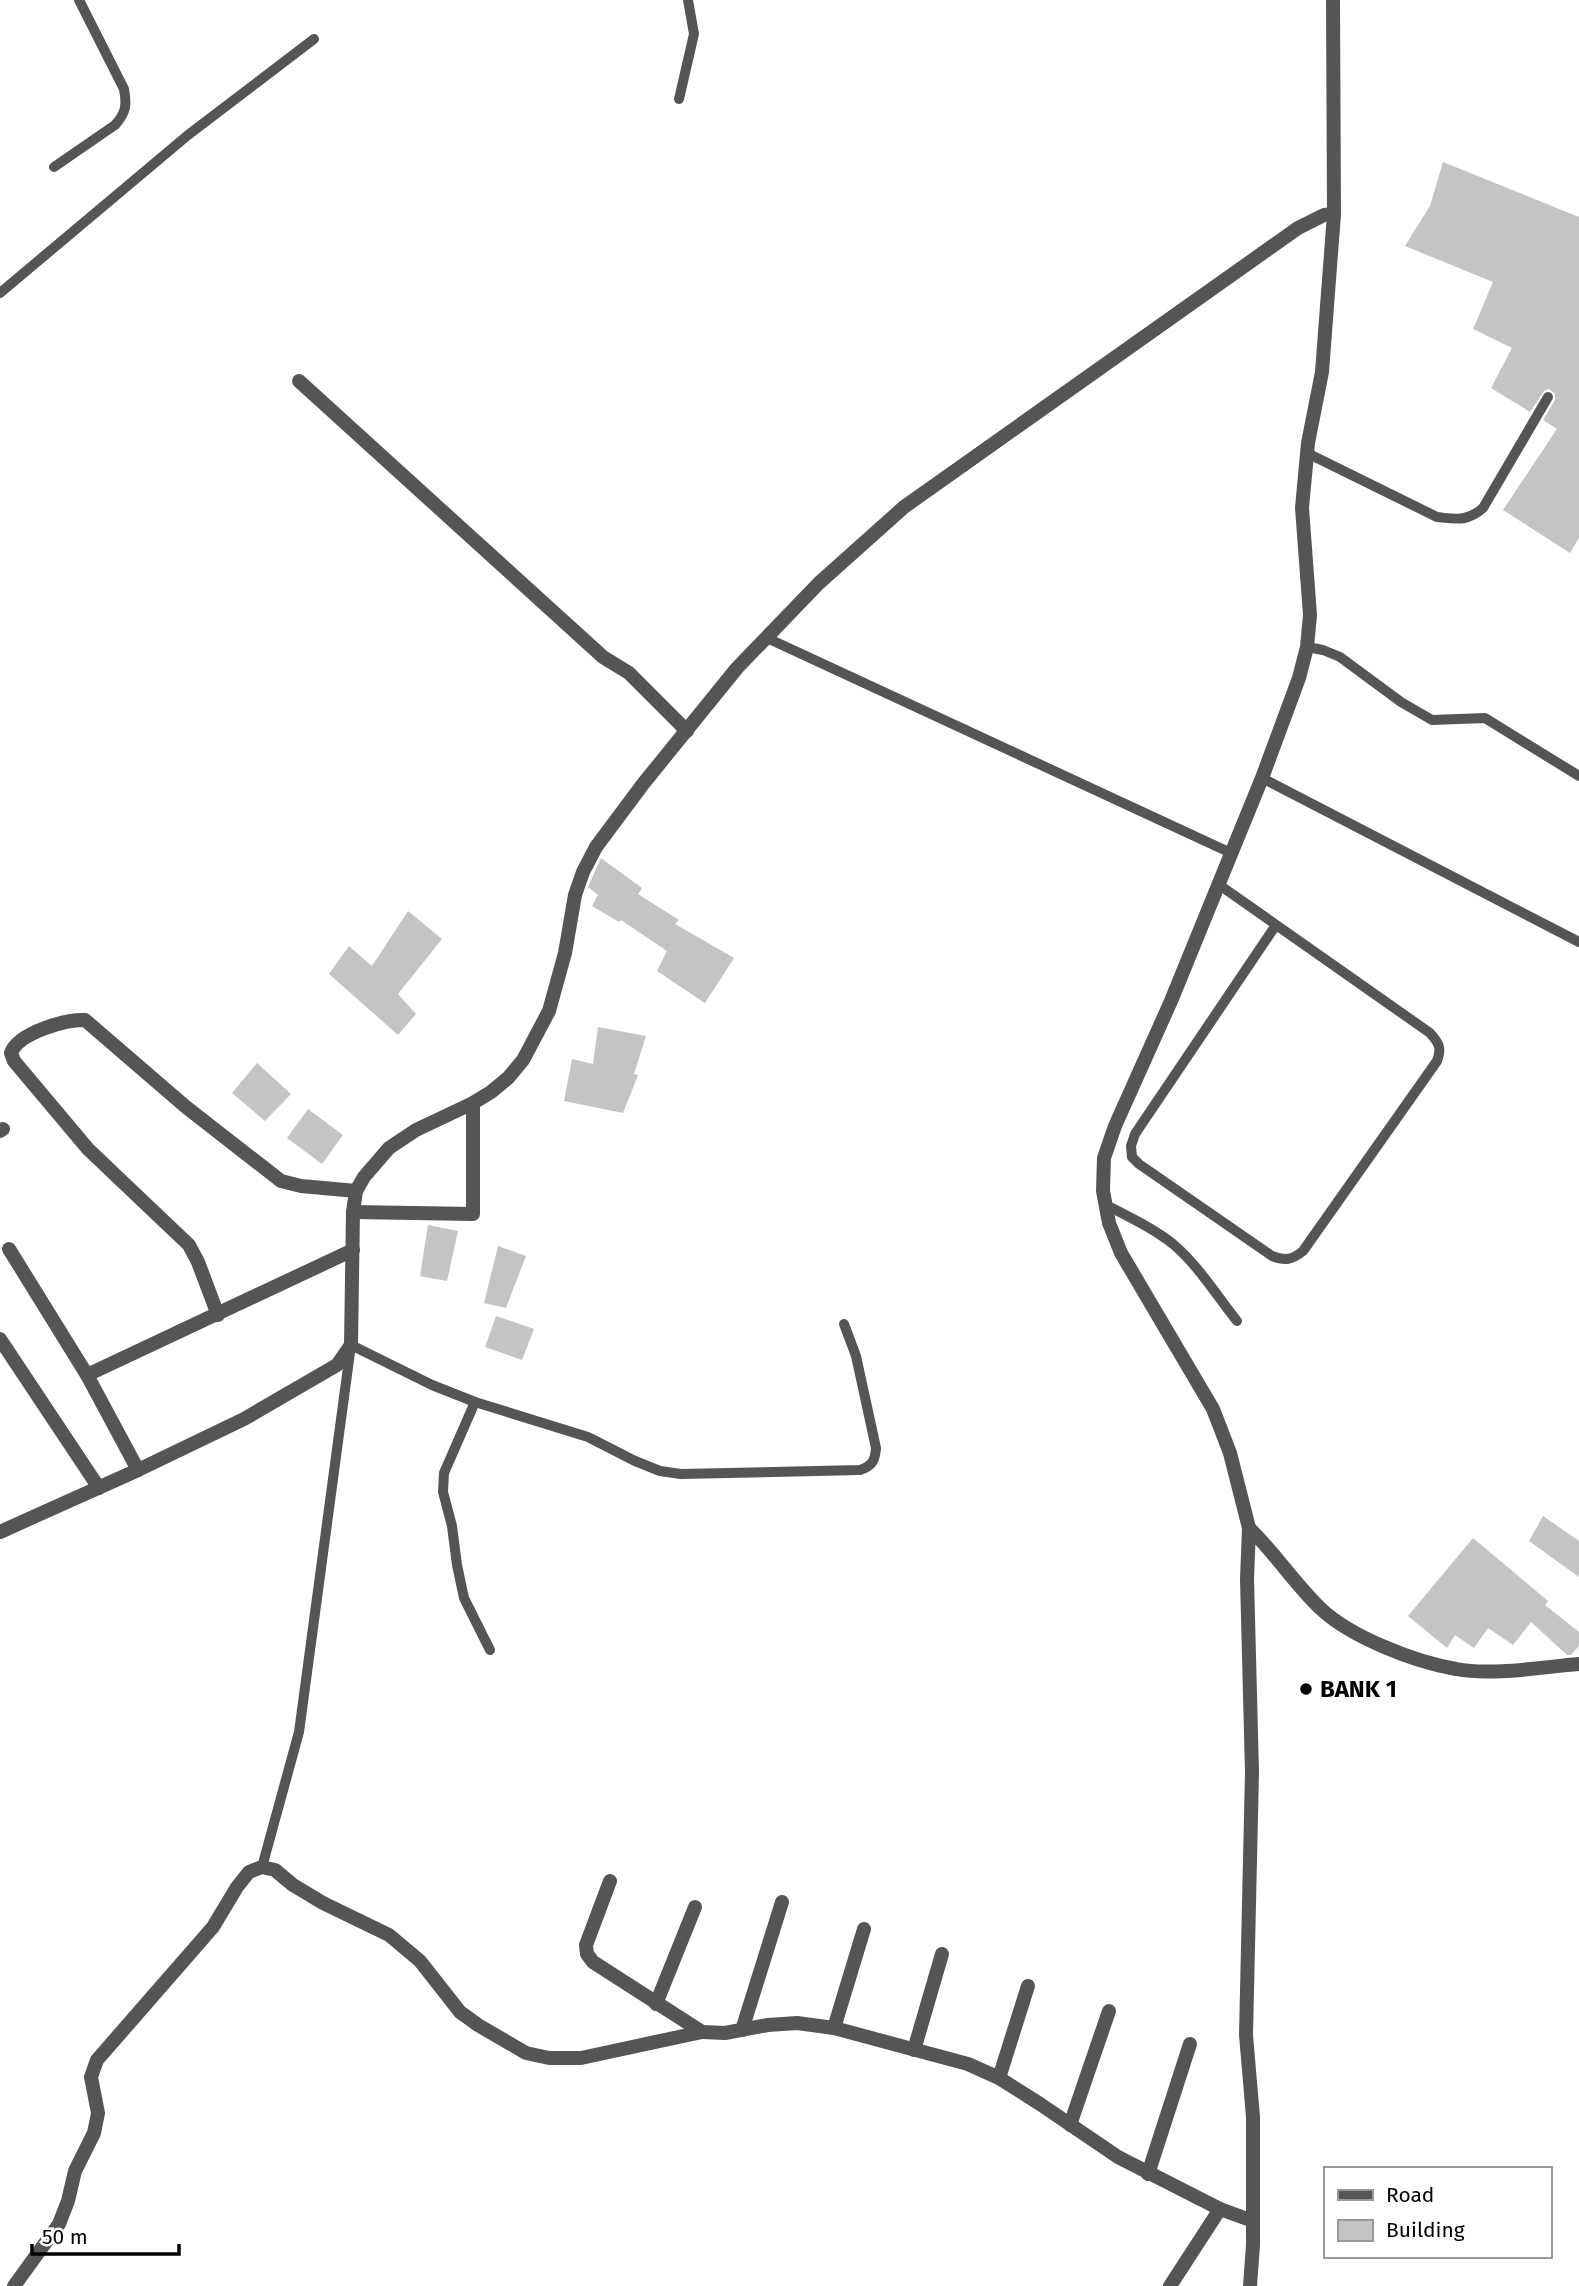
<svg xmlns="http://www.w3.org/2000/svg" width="1579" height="2286" font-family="'Fira Sans',sans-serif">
  <rect width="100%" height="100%" fill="#fff"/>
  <g fill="#c4c4c4">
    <path d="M 1443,162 L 1579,217 L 1579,538 L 1570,553 L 1503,510 L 1557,429 L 1543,420 L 1555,400 L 1555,394 L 1549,389 L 1544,391 L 1530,412 L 1491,388 L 1512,348 L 1473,329 L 1493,282 L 1405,246 L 1430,206 Z"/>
    <path d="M 601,858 L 642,888 L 638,894 L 679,920 L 675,924 L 734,958 L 705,1003 L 657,971 L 667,951 L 621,920 L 619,922 L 592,906 L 598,895 L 588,887 Z"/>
    <path d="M 408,911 L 442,939 L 398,994 L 416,1014 L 398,1035 L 329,974 L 349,946 L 372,966 Z"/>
    <path d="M 598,1027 L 646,1036 L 634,1074 L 638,1075 L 623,1113 L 564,1101 L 572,1059 L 593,1064 Z"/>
    <path d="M 257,1063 L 291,1094 L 265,1121 L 232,1093 Z"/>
    <path d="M 308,1109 L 343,1135 L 322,1164 L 287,1138 Z"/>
    <path d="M 428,1225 L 458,1231 L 447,1281 L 420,1276 Z"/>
    <path d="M 498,1246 L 526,1256 L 506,1308 L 484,1303 Z"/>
    <path d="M 496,1316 L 534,1329 L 522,1360 L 485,1347 Z"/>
    <path d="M 1543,1516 L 1579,1541 L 1579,1577 L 1529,1541 Z"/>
    <path d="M 1473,1538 L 1548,1601 L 1545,1605 L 1579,1632 L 1579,1646 L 1571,1655 L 1567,1655 L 1531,1622 L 1513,1645 L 1488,1628 L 1474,1648 L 1455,1635 L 1447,1648 L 1408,1616 Z"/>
  </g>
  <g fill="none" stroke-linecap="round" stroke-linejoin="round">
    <g stroke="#555" stroke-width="10">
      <path d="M 679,99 L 694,34 L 688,0"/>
      <path d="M 54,167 L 115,125 C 126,113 127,105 124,89 L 79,0"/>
      <path d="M 0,293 L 188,135 L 314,39"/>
      <path d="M 1307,453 L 1437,517 C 1456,519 1467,522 1483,508 L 1548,397"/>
      <path d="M 767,638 L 1231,853"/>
      <path d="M 1307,647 L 1323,650 L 1340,657 L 1401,702 L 1432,720 L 1485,718 L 1579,776"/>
      <path d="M 1262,778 L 1579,942"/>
      <path d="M 1218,884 L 1430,1033 C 1439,1043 1442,1048 1437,1061 L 1303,1251 C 1292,1260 1285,1261 1272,1256 L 1139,1164 L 1132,1157 L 1131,1146 L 1135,1134 L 1276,925"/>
      <path d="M 1106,1205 C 1129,1217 1153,1228 1173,1244 C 1198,1265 1217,1296 1237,1321"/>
      <path d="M 475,1402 L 444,1473 L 443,1492 L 452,1526 L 457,1565 L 464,1598 L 490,1650"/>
      <path d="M 262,1867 L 299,1732 L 351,1345 L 432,1385 L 475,1402 L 588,1437 L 635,1461 L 660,1471 L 681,1474 L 860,1470 C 872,1466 875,1461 876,1448 L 856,1356 L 844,1324"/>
    </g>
    <g stroke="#555" stroke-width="14">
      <path d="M 299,381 L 603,657 L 629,673 L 687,731"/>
      <path d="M 0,1131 L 3,1129"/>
      <path d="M 353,1212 L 473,1214 L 473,1103"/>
      <path d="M 9,1249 L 87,1375 L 138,1470"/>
      <path d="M 218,1315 L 198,1262 L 189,1245 L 88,1149 L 14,1061 L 11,1053 C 18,1033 66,1019 85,1020 L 186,1107 L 281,1181 L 301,1186 L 356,1191"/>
      <path d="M 0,1339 L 99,1488"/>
      <path d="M 87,1375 L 353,1250"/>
      <path d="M 1249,1528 C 1275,1553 1294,1583 1320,1608 C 1350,1637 1415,1662 1456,1669 C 1492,1676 1542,1667 1579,1664"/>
      <path d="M 0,1532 L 138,1470 L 244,1419 L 337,1365 L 351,1345 L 353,1212 L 356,1191 L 364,1177 L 389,1148 L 416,1130 L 473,1103 L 491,1092 L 508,1078 L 523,1060 L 549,1011 L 565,953 L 575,895 L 583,872 L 596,847 L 643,784 L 737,668 L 819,583 L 904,507 L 1298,228 L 1324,215 L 1334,214"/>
      <path d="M 610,1881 L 586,1945 L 587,1954 L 593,1962 L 702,2032 L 725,2033 L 768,2025 L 797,2023 L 834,2028 L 968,2064 L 999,2078 L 1040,2104 L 1118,2157 L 1220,2209 L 1253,2221"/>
      <path d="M 656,2004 L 695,1907"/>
      <path d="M 834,2028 L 864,1929"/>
      <path d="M 742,2030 L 782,1902"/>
      <path d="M 914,2050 L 942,1954"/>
      <path d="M 999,2078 L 1028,1986"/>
      <path d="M 1070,2125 L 1109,2011"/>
      <path d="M 1148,2174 L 1190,2044"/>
      <path d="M 14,2286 L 59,2224 L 68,2201 L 75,2171 L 94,2133 L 98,2113 L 91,2077 L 97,2060 L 213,1927 L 237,1887 L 249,1872 L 262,1867 L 275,1870 L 293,1885 L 323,1903 L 389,1935 L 420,1961 L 460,2012 L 478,2025 L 526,2053 L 549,2058 L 581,2058 L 702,2032"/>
      <path d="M 1170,2286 L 1220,2209"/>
      <path d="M 1250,2286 L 1253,2245 L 1253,2117 L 1246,2035 L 1252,1772 L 1247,1579 L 1249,1528 L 1230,1453 L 1213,1409 L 1121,1253 L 1109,1223 L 1103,1191 L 1104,1158 L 1115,1126 L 1171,1001 L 1262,778 L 1299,678 L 1307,647 L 1310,615 L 1302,508 L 1308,443 L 1322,372 L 1334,214 L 1333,0"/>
    </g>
  </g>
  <circle fill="#000" stroke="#fff" stroke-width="2.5" cx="1306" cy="1689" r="7"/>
  <g text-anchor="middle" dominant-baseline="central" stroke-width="5" stroke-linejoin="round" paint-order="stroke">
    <g font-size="24" font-weight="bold" fill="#000" stroke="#fff" text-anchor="start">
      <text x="1320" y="1689">BANK 1</text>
    </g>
  </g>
  <rect x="1324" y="2167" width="228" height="91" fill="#ffffff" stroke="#999999" stroke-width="2"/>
  <rect x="1338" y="2190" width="35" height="10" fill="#555555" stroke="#999999" stroke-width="2"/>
  <text x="1386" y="2202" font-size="21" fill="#000000">Road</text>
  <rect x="1338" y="2220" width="35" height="21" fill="#c4c4c4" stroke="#999999" stroke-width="2"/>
  <text x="1386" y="2237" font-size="21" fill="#000000">Building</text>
  <path d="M32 2244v10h147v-10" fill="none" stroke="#000000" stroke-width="3.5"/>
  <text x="42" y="2244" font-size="21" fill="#000000" stroke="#ffffff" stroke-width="5" paint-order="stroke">50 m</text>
</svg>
